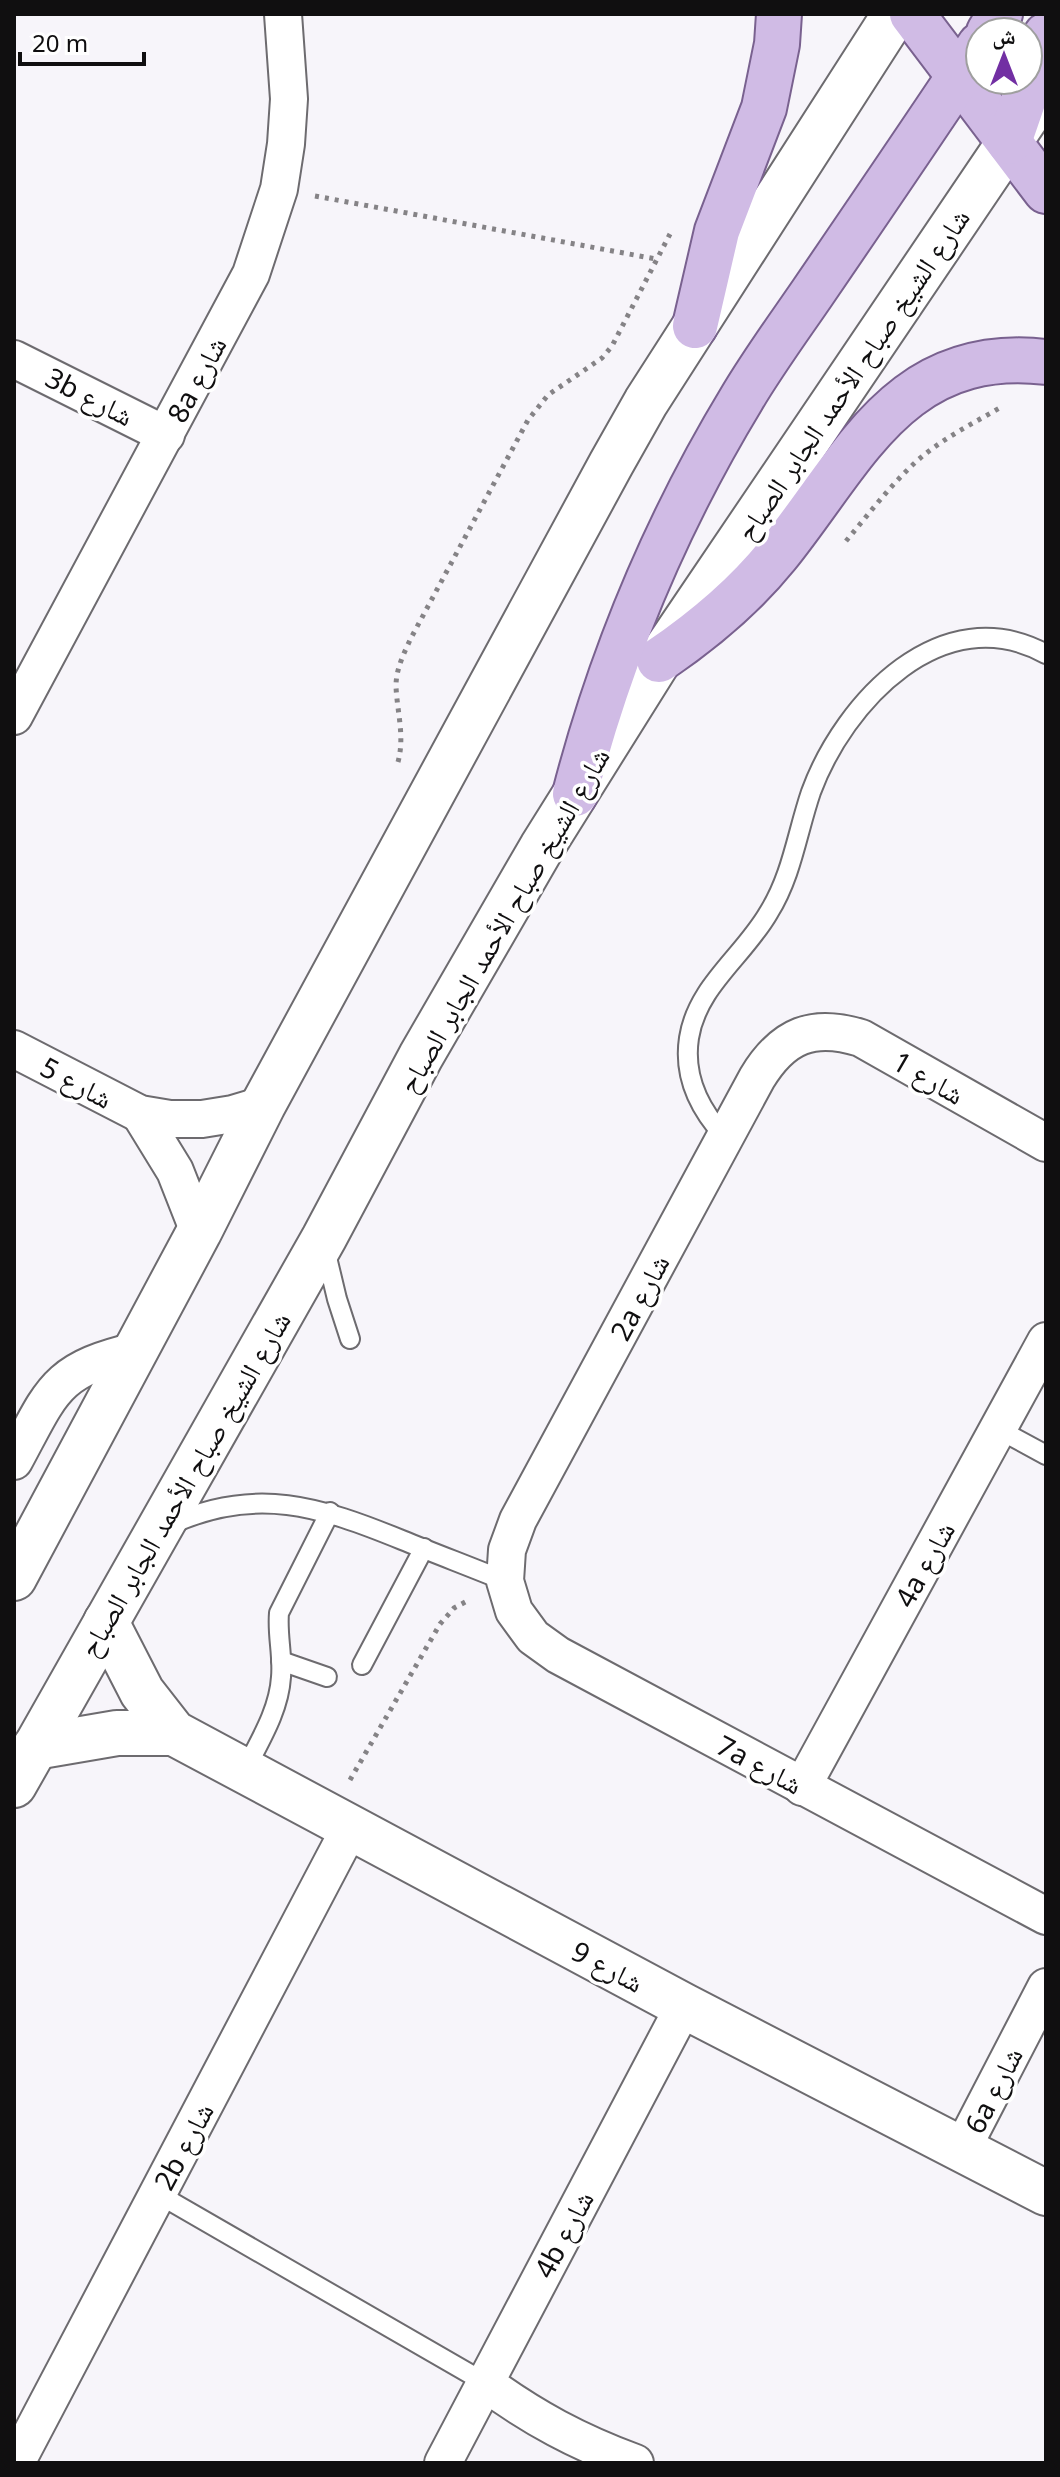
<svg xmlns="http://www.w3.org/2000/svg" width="1060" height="2477" font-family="'Noto Sans','Noto Naskh Arabic',sans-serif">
  <rect width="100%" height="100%" fill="#f7f5fa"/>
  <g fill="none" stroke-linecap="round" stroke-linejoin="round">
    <defs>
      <g id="service">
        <path d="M 725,1137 C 700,1110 683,1077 689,1038 C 697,986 744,956 769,912 C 792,875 797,833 811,792 C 844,702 942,597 1046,654"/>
        <path d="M 325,1249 L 337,1299 L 350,1339"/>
        <path d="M 998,1429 L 1046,1455"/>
        <path d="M 170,1525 C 255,1485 321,1507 402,1540 C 436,1554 471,1567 505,1581"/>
        <path d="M 281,1661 L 327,1677"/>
        <path d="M 362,1665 L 424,1548"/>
        <path d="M 244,1772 C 259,1742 279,1711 281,1677 C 283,1655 277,1635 279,1613 L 330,1512"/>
        <path d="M 158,2194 L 484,2382"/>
      </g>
      <g id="minor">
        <path d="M 14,359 L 166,435"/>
        <path d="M 14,716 L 251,274 L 279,189 L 286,144 L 289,99 L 283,14"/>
        <path d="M 14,1049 L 140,1114 L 170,1119 L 202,1119 L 233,1114 L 263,1105"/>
        <path d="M 140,1114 L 175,1171 L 199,1232"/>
        <path d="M 1046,1143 L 861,1038 C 813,1023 783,1035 757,1078 L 518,1520 L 507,1550 L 505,1581 L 514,1611 L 533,1637 L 558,1655 L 1046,1916"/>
        <path d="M 14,1461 C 52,1391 54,1370 136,1351"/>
        <path d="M 802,1787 L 1046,1341"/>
        <path d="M 962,2149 L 1046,1987"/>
        <path d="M 484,2382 C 533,2418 578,2442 635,2463"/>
        <path d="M 16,2463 L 350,1828"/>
        <path d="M 443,2463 L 684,2006"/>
      </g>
      <g id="tertiary">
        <path d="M 106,1622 L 142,1692 L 174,1733 L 684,2006 L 1046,2193"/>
        <path d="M 35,1747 L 117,1733 L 174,1733"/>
      </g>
      <g id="secondary">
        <path d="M 14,1578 L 199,1232 L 263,1105 L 611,464 L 646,402 L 895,14"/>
        <path d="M 14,1785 L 324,1238 L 421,1056 L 542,847 L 659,660 L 1029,113"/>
      </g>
      <g id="primary">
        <path d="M 912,14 L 1046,191"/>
        <path d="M 989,32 L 1000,14"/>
        <path d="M 1009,142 L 1046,35"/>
        <path d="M 695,326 L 717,231 L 764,108 L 777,44 L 779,14"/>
        <path d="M 659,660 C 703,630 743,597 777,555 C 854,460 899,345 1046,362"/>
        <path d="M 575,794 C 611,655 668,520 742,398 C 764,361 789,327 813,292 C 869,210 925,128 980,45"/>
      </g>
    </defs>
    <use href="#service" stroke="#6d6b6f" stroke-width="22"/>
    <use href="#minor" stroke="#6d6b6f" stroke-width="40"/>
    <use href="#tertiary" stroke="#6d6b6f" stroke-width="48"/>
    <use href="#secondary" stroke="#6d6b6f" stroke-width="48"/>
    <use href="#primary" stroke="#79618f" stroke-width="48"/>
    <g stroke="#858386" stroke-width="5" stroke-dasharray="4 6" stroke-linecap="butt">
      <path d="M 315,196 L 656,259"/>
      <path d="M 846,541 C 869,514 891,484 918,460 C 943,438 974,423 1003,406"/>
      <path d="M 398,762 C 405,736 397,712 396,686 C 396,669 404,653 411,638 L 528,420 L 548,395 L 602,358 L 612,346 L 670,234"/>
      <path d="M 350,1780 L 440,1624 L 454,1608 L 469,1600"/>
    </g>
    <use href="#service" stroke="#fff" stroke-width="18"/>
    <use href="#minor" stroke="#fff" stroke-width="36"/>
    <use href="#tertiary" stroke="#fff" stroke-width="44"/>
    <use href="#secondary" stroke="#fff" stroke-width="44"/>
    <use href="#primary" stroke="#d0bbe5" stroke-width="44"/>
  </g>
  <g text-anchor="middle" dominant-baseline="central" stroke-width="7" stroke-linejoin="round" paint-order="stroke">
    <g font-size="28" fill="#100f10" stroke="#fff">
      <text transform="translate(852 374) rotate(-56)">شارع الشيخ صباح الأحمد الجابر الصباح</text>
      <text transform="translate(196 379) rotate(-62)">8a شارع</text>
      <text transform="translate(90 396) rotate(27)">3b شارع</text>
      <text transform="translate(503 920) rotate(-60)">شارع الشيخ صباح الأحمد الجابر الصباح</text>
      <text transform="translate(929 1077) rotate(30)">شارع 1</text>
      <text transform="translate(77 1082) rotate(28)">شارع 5</text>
      <text transform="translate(639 1297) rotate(-62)">2a شارع</text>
      <text transform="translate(184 1484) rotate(-60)">شارع الشيخ صباح الأحمد الجابر الصباح</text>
      <text transform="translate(924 1564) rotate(-61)">4a شارع</text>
      <text transform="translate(760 1764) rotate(28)">7a شارع</text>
      <text transform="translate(608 1966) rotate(28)">شارع 9</text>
      <text transform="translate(993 2090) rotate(-63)">6a شارع</text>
      <text transform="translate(183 2146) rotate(-62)">2b شارع</text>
      <text transform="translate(563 2234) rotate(-62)">4b شارع</text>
    </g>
  </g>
  <rect width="1060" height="2477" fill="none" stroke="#100f10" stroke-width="32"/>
  <g transform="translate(1004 56)"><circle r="38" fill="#ffffff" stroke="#9f9f9f" stroke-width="2"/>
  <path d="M0-6L14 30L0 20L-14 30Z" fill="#722fa3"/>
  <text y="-12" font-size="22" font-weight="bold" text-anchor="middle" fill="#100f10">ش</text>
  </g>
  <path d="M20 52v12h124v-12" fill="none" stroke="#100f10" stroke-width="4"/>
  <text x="32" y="52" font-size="24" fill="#100f10" stroke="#ffffff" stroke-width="6" paint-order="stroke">20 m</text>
</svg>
